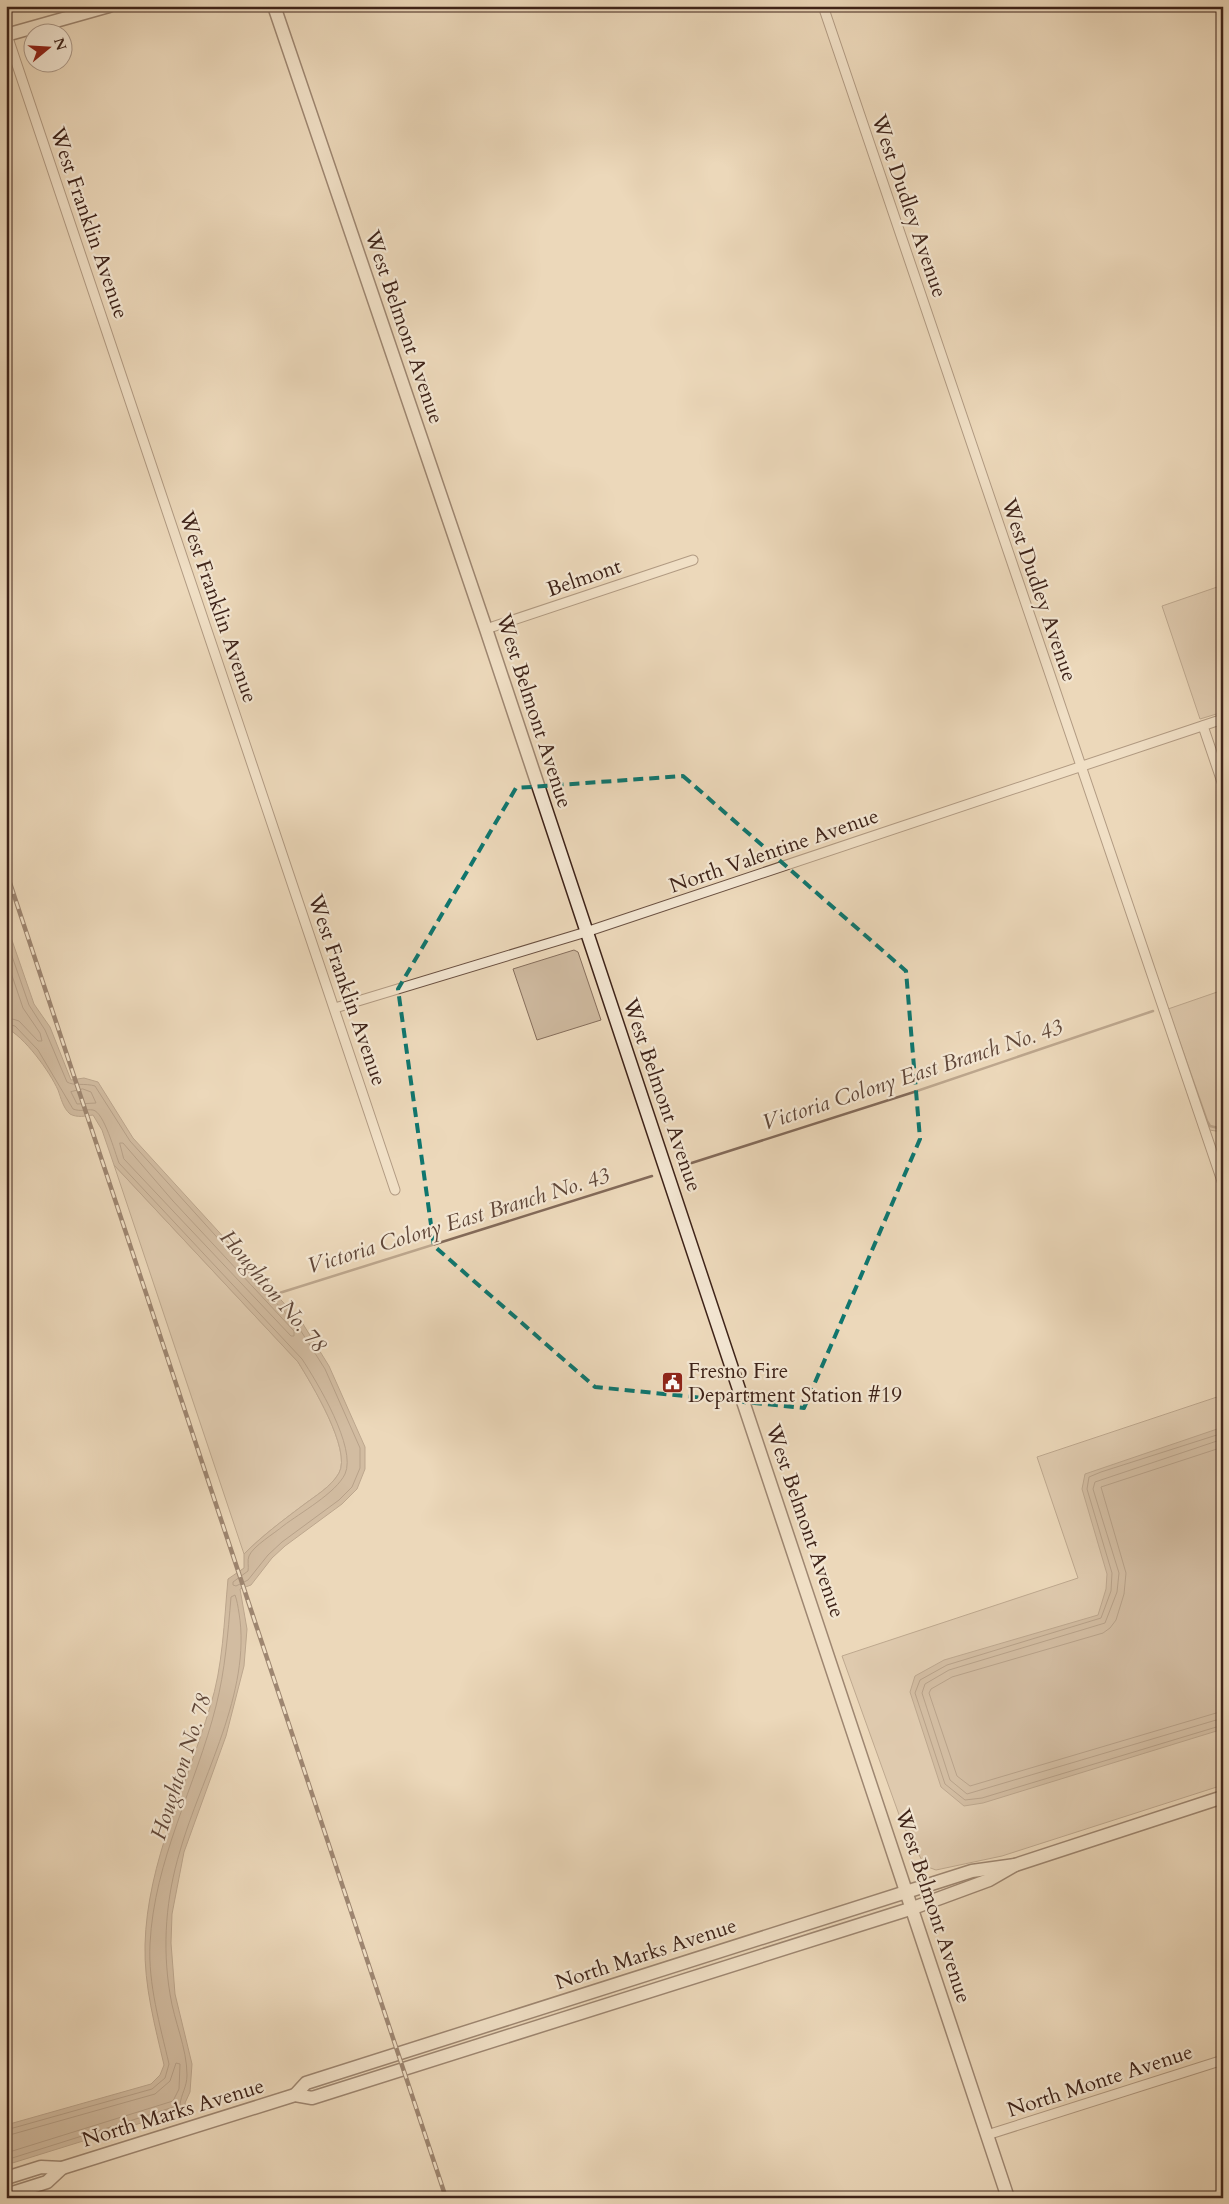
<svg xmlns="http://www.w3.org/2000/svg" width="1229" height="2204" font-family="Cardo,serif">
  <rect width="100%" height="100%" fill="#ecd8ba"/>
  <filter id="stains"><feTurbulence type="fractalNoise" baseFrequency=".004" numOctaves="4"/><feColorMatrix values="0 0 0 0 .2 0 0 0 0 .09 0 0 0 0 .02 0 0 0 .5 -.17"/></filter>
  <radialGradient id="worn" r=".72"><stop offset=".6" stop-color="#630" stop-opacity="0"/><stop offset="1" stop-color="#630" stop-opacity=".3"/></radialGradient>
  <g fill="#ceb99f" stroke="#866e5c">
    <path d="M 1223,585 L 1223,712 L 1200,719 L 1162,606 Z"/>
    <path d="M 574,950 L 578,952 L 601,1020 L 537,1040 L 513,969 Z"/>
    <path d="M 1223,990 L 1223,1132 L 1209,1130 L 1168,1009 Z"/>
    <path d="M 114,1165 L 298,1362 C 311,1383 352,1450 339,1473 C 331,1487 315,1496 302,1506 C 282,1521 262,1536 244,1554 Z"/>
    <path d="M 1223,1395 L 1223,1785 L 1002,1856 L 936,1870 L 925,1866 L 902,1823 L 842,1656 L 1078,1578 L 1037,1457 Z"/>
  </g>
  <g fill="#b19a83" stroke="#836a59">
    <path d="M 6,923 L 34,1004 L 50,1027 L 71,1080 L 84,1078 L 98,1082 L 133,1138 L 303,1324 L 329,1366 L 365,1447 L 365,1469 L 357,1489 L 342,1504 L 285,1546 L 272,1558 L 251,1585 L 240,1589 L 247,1629 L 244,1666 L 226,1736 L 184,1852 L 172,1914 L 171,1943 L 175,1994 L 192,2064 L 190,2092 L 185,2103 L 186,2109 L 6,2165 L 6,2125 L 151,2084 L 160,2075 L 164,2065 C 155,2026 144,1986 145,1945 C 147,1862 187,1785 210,1707 C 223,1667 224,1621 228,1579 L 244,1568 L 244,1554 C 262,1536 282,1521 302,1506 C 315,1496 331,1487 339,1473 C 352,1450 311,1383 298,1362 L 114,1165 L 102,1130 L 93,1115 C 86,1116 77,1118 70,1114 C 63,1108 61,1098 58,1090 C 50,1072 24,1036 6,1028 Z"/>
    <path d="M 1223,1427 L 1223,1729 L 983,1803 L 964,1806 L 941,1787 L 910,1692 L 915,1676 L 944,1660 L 1098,1615 L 1106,1589 L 1107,1574 L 1082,1489 L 1085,1474 Z"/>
  </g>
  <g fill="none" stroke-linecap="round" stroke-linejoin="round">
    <g stroke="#785e4e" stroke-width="1">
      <path d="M 6,939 L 29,1005 L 45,1030 L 67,1082 C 73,1086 86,1083 95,1086 L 130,1141 L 299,1328 L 325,1369 L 360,1448 L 360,1468 L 352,1487 L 339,1500 L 282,1542 L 268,1555 L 248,1580 L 236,1586 L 233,1585 L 233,1582 L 248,1571 C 249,1567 247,1560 249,1556 C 253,1546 275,1533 283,1526 C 300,1513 336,1493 345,1474 C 357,1448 317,1382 302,1359 L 119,1163 C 115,1153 104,1112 93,1110 C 86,1109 81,1112 73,1109 L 38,1050 L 15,1026 L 6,1024"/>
      <path d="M 6,958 L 23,1008 L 40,1033 L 42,1041 L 38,1041 L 19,1021 L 6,1017"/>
      <path d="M 83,1089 L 91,1092 L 96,1103 L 77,1104 L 71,1092 Z"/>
      <path d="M 120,1143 L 123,1143 L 173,1201 L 294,1331 L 294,1336 L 291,1336 L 124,1159 Z"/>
      <path d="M 1223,1433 L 1101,1472 L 1089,1477 L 1087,1489 L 1112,1573 L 1111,1591 L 1101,1618 L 947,1665 L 920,1680 L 915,1693 L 945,1784 L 965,1800 L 982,1798 L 1223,1725"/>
      <path d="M 1223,1439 L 1095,1482 L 1093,1489 L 1119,1573 L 1117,1592 L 1105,1623 L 949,1670 L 925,1684 L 922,1693 L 950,1780 L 967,1794 L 1223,1718"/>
      <path d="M 1223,1447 L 1101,1487 L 1126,1573 L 1124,1594 L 1116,1620 L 1110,1628 L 1103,1633 L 952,1677 L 931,1689 L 929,1693 L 957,1776 L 970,1786 L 1223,1711"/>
      <path d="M 6,2130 L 152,2089 L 165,2078 L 169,2064 C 160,2025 148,1984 150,1944 C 154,1860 196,1786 216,1706 C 225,1671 228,1633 231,1597 L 235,1595 C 237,1600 238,1607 239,1613 C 252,1692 201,1777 180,1851 C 166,1897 162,1946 170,1994 C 174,2021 187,2048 187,2075 C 187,2087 181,2094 180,2105 L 6,2160"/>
      <path d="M 6,2136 L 155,2094 L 170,2081 L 176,2063 L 180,2064 L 179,2089 L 173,2101 L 6,2153"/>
    </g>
    <g stroke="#836a59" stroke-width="2.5">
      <path d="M 1167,1008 L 1207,1121 L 1210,1126 L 1223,1129"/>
      <path d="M 679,1167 L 914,1092 L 1153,1011"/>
      <path d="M 273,1295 L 652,1176"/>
    </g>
    <defs>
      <g id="street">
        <path d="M 823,6 L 1223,1184"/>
        <path d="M 7,35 L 395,1190"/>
        <path d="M 486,629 L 693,560"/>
        <path d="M 1203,726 L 1223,785"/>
        <path d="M 335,1008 L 586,932 L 1223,719"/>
        <path d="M 987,2135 L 1223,2060"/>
      </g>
      <g id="secondary">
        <path d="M 274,6 L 486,629 L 1008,2198"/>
        <path d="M 6,35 L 109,6"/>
        <path d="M 295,2095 L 306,2083 L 972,1871 L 1015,1865 L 1223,1797"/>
        <path d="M 6,2178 L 41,2167 L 62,2168 L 295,2095 L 312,2098 L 913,1908 L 989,1880 L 1015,1865"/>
        <path d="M 6,2195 L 47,2182 L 62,2168"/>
      </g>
    </defs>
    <use href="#street" stroke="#6a5041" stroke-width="11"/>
    <use href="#secondary" stroke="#3e2319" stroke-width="15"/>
    <use href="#street" stroke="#f3e6d2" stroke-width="9"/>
    <use href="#secondary" stroke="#f3e6d2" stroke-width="12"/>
    <defs>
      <path id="rail" d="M 6,871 L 446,2198"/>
    </defs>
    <use href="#rail" stroke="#3e2319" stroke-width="4.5"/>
    <use href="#rail" stroke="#f3e6d2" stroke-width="2.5" stroke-dasharray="8" stroke-linecap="butt"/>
  </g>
  <path d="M0 0H1229V2204H0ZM 683,776 L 906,971 L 920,1139 L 804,1408 L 595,1387 L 434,1246 L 398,989 L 516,788 Z" fill="#ecd8ba" fill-opacity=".55" fill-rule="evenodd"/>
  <path fill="none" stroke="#0f766e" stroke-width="4" stroke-dasharray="10 6" stroke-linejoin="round" d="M 683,776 L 906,971 L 920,1139 L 804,1408 L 595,1387 L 434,1246 L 398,989 L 516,788 Z"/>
  <defs>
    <symbol id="civic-square" viewBox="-11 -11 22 22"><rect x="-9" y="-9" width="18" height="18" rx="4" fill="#8f2418" stroke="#f3e6d2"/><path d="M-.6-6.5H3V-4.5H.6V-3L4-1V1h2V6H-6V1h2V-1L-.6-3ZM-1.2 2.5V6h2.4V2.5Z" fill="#fff"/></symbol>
  </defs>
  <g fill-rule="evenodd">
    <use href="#civic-square" x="660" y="1370" width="25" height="25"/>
  </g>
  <g text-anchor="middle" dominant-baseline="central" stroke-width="4.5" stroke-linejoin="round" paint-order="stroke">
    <g font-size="21" fill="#3e2319" stroke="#f3e6d2">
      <text transform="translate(909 206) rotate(71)">West Dudley Avenue</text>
      <text transform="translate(89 223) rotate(71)">West Franklin Avenue</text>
      <text transform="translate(404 327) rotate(71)">West Belmont Avenue</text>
      <text transform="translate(584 578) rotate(-19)">Belmont</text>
      <text transform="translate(1039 590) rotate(71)">West Dudley Avenue</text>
      <text transform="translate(218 607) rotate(71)">West Franklin Avenue</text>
      <text transform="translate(534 711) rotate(72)">West Belmont Avenue</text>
      <text transform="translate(774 851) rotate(-19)">North Valentine Avenue</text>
      <text transform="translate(347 990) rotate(71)">West Franklin Avenue</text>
      <text transform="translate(662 1095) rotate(71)">West Belmont Avenue</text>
      <text transform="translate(805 1521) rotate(71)">West Belmont Avenue</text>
      <text transform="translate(933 1906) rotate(72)">West Belmont Avenue</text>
      <text transform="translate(646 1954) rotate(-18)">North Marks Avenue</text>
      <text transform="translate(1100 2081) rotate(-18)">North Monte Avenue</text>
      <text transform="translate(173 2113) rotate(-17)">North Marks Avenue</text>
    </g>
    <g font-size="21" fill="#3e2319" stroke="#f3e6d2" text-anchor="start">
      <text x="688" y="1371">Fresno Fire<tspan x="688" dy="24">Department Station #19</tspan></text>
    </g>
    <g font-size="22" font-style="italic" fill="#604739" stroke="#f3e6d2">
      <text transform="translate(912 1075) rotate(-18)">Victoria Colony East Branch No. 43</text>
      <text transform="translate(458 1221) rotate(-17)">Victoria Colony East Branch No. 43</text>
      <text transform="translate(273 1291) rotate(50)">Houghton No. 78</text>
      <text transform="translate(181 1767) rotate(-72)">Houghton No. 78</text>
    </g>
  </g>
  <rect width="1229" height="2204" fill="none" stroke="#ecd8ba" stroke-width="25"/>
  <rect x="8" y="8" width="1214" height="2189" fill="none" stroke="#3e2319" stroke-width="2.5"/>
  <rect x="12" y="12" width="1204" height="2179" fill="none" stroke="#3e2319"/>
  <g transform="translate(48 48) rotate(72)"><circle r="24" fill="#f3e6d2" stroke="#ab9888"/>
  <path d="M0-4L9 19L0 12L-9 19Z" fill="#8f2418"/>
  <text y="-8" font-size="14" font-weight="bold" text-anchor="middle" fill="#3e2319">N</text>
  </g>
  <rect width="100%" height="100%" filter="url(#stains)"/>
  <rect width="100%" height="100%" fill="url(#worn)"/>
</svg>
